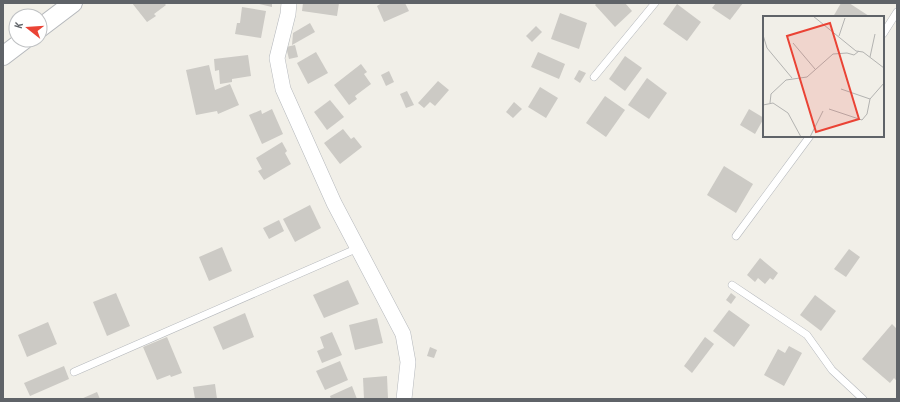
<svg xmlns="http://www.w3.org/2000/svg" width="900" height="402" font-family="'PT Sans Narrow',sans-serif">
  <rect width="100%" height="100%" fill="#f1efe8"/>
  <g fill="#cccac5">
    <path d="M 132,3 L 164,3 L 166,5 L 154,14 L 156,16 L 147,22 Z"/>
    <path d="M 255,3 L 272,3 L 272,7 Z"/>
    <path d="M 303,3 L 339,3 L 337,16 L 302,11 Z"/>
    <path d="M 382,3 L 405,3 L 409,11 L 384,22 L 377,6 Z"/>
    <path d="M 597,3 L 625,3 L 632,11 L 615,27 L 595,5 Z"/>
    <path d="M 716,3 L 743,3 L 730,20 L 712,8 Z"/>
    <path d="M 841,3 L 849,3 L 869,16 L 868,17 L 833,17 Z"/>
    <path d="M 677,4 L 701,22 L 687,41 L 663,24 Z"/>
    <path d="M 242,7 L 266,11 L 261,38 L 235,34 L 237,23 L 240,23 Z"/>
    <path d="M 560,13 L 587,23 L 579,49 L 551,39 Z"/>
    <path d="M 16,20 L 16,31 L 10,26 Z"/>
    <path d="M 310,23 L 315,32 L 292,45 L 293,33 Z"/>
    <path d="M 536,26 L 542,32 L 532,42 L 526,36 Z"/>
    <path d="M 295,45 L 298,57 L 289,59 L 286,47 Z"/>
    <path d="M 316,52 L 328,73 L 308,84 L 297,63 Z"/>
    <path d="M 538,52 L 565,64 L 559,79 L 531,67 Z"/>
    <path d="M 248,55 L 251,76 L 232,79 L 232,82 L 220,84 L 219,70 L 215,71 L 214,59 Z"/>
    <path d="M 625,56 L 642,68 L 625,91 L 609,79 Z"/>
    <path d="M 361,64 L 367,72 L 364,74 L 371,84 L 355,96 L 357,99 L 349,105 L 334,85 Z"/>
    <path d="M 209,65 L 215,90 L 230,84 L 239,105 L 218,114 L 217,111 L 196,115 L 186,70 Z"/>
    <path d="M 579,70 L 586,73 L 580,83 L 574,79 Z"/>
    <path d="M 389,71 L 394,82 L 386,86 L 381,75 Z"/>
    <path d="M 647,78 L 667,93 L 649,119 L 628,105 Z"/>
    <path d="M 438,81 L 449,90 L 435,106 L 430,102 L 424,108 L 418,103 Z"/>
    <path d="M 540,87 L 558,98 L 546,118 L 528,107 Z"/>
    <path d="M 407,91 L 414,105 L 406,108 L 400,94 Z"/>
    <path d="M 605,96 L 625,110 L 606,137 L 586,123 Z"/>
    <path d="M 330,100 L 344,117 L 327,130 L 314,112 Z"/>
    <path d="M 514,102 L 522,109 L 513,118 L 506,112 Z"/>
    <path d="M 272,109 L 283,134 L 262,144 L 249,115 L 261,110 L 262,114 Z"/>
    <path d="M 749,109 L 764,118 L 755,134 L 740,125 Z"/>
    <path d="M 343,129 L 351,139 L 354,137 L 362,147 L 340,164 L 324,143 Z"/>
    <path d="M 282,142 L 287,151 L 285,153 L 291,164 L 264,180 L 258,171 L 262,169 L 256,158 Z"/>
    <path d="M 724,166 L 753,184 L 736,213 L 707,195 Z"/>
    <path d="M 310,205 L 321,228 L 295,242 L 283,219 Z"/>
    <path d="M 279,220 L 284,231 L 269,239 L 263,228 Z"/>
    <path d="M 222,247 L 232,271 L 209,281 L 199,257 Z"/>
    <path d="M 849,249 L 860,257 L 846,277 L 834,269 Z"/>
    <path d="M 760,258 L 778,273 L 773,280 L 770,278 L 765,284 L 758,278 L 755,282 L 747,275 Z"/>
    <path d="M 348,280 L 359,304 L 324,318 L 313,295 Z"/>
    <path d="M 116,293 L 130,326 L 107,336 L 93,302 Z"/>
    <path d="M 731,293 L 736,297 L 731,304 L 726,300 Z"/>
    <path d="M 815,295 L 836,311 L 821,331 L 800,315 Z"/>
    <path d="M 729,310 L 750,325 L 734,347 L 713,331 Z"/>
    <path d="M 245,313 L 254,337 L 223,350 L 213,327 Z"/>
    <path d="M 377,318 L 383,343 L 355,350 L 349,325 Z"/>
    <path d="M 48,322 L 57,344 L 27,357 L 18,335 Z"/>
    <path d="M 892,324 L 897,329 L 897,381 L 894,378 L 890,383 L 862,359 Z"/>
    <path d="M 332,332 L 342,355 L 322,363 L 317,351 L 324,348 L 320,337 Z"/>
    <path d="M 167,337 L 182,373 L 171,377 L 170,375 L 157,380 L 143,347 Z"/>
    <path d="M 705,337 L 714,344 L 692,373 L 684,366 Z"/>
    <path d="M 789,346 L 802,353 L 784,386 L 764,375 L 778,349 L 785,353 Z"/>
    <path d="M 430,347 L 437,350 L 434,358 L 427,356 Z"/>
    <path d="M 340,361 L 348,380 L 325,390 L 316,371 Z"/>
    <path d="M 64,366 L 69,379 L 30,396 L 24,383 Z"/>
    <path d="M 387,376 L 388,399 L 364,399 L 363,378 Z"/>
    <path d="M 215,384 L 217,399 L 195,399 L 193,387 Z"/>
    <path d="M 352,386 L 357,399 L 331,399 L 330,396 Z"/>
    <path d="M 97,392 L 100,399 L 81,399 Z"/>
  </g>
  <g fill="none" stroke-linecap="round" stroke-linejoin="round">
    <defs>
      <g id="service">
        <path d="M 883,34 L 897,12"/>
        <path d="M 594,77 L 655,3"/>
        <path d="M 736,236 L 810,136"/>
        <path d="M 732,285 L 807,335 L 832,370 L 863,399"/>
        <path d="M 74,372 L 358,248"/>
      </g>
      <path id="minor" d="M 289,3 L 288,14 L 277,58 L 283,89 L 334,203 L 403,334 L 408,362 L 404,399"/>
      <g id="tertiary">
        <path d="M 40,28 L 73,3"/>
        <path d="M 3,56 L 24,40"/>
      </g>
    </defs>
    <use href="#service" stroke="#b5b8bc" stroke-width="8"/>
    <use href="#minor" stroke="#b5b8bc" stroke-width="16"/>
    <use href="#tertiary" stroke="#b5b8bc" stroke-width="20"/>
    <use href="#service" stroke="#fff" stroke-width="7"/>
    <use href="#minor" stroke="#fff" stroke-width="15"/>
    <use href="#tertiary" stroke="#fff" stroke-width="18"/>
  </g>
  <g transform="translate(763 16)">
    <rect width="121" height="121" fill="#f1efe8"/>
    <path fill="none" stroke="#b3b3b1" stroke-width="1" d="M 50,0 L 93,35 L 100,36 L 121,52M 0,19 L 4,32 L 29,62M 76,20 L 82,2M 30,27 L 52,53M 107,41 L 112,18M 78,73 L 107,83 L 121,67M 7,87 L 8,78 L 23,64 L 44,61 L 70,38 L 84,37 L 91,39 L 96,35M 0,89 L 10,87 L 25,97 L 38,121M 66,93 L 99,104 L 104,98 L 107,83M 47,121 L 60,95"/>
    <path fill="#ea4335" fill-opacity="0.15" stroke="#ea4335" stroke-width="2" d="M 67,7 L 96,103 L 53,116 L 24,20 Z"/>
    <rect width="121" height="121" fill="none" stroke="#5f6368" stroke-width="2"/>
  </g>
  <rect width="900" height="402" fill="none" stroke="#5f6368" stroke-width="8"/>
  <g transform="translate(28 28) rotate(287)"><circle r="19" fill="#ffffff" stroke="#bfc1c3"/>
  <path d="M0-3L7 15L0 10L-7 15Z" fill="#ea4335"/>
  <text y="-6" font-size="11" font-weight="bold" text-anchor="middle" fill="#5f6368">K</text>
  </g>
</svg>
